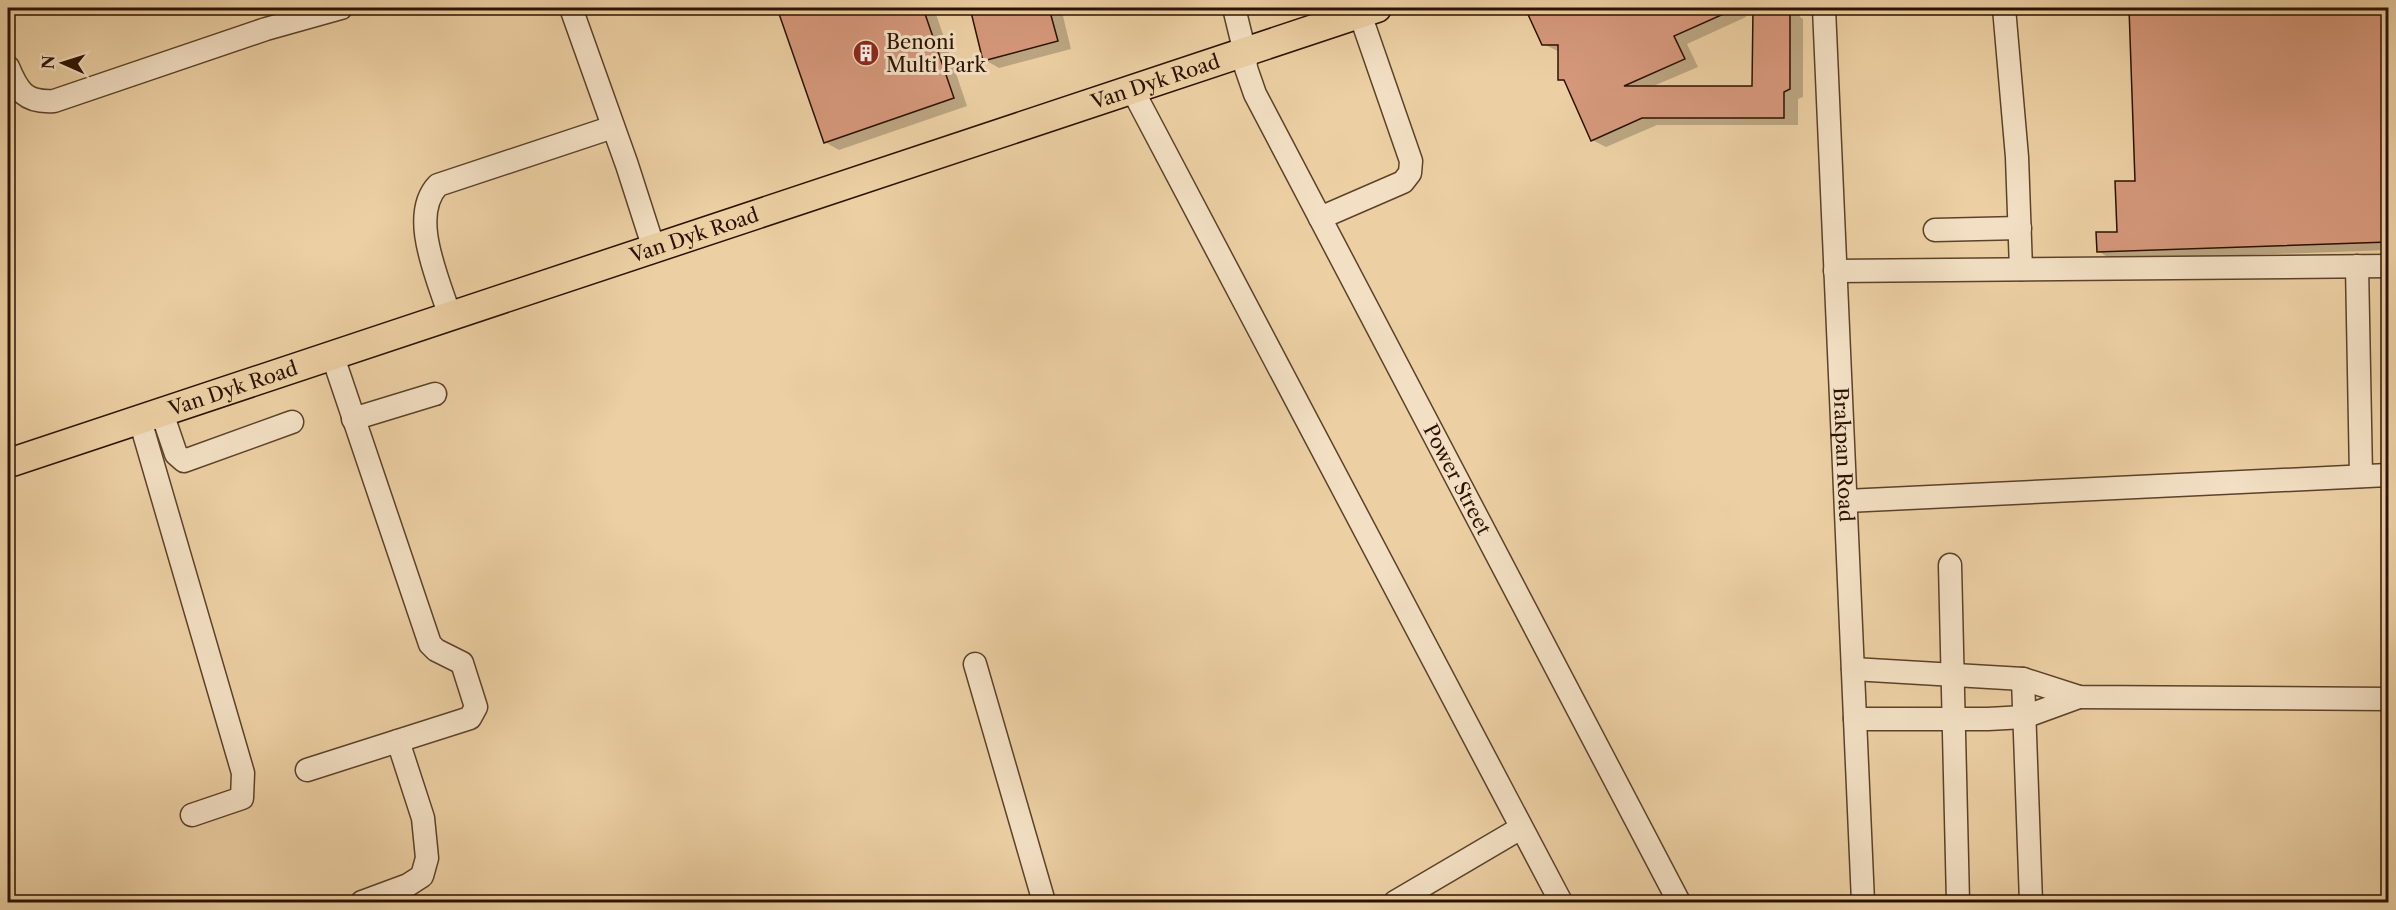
<svg xmlns="http://www.w3.org/2000/svg" width="2396" height="910" font-family="'Libre Caslon Text',serif">
  <rect width="100%" height="100%" fill="#ecd0a4"/>
  <filter id="stains"><feTurbulence type="fractalNoise" baseFrequency=".00333" numOctaves="4"/><feColorMatrix values="0 0 0 0 .2 0 0 0 0 .09 0 0 0 0 .02 0 0 0 .5 -.17"/></filter>
  <radialGradient id="worn" r=".72"><stop offset=".6" stop-color="#630" stop-opacity="0"/><stop offset="1" stop-color="#630" stop-opacity=".3"/></radialGradient>
  <g fill="#0003">
    <path d="M 779,8 L 934,8 L 967,106 L 839,150 L 825,142 Z"/>
    <path d="M 971,8 L 1061,8 L 1071,49 L 999,68 L 985,60 Z"/>
    <path d="M 1527,8 L 1742,8 L 1746,17 L 1687,44 L 1698,67 L 1651,87 L 1754,88 L 1754,8 L 1800,8 L 1800,17 L 1803,19 L 1803,97 L 1798,99 L 1798,125 L 1657,125 L 1606,147 L 1592,140 L 1568,83 L 1559,79 L 1560,52 L 1543,44 Z"/>
    <path d="M 2131,8 L 2388,8 L 2388,250 L 2112,260 L 2098,251 L 2118,233 L 2137,182 Z"/>
  </g>
  <g fill="#d5987b" stroke="#2c1200" stroke-width="1.5">
    <path d="M 777,8 L 923,8 L 954,98 L 824,143 Z"/>
    <path d="M 970,8 L 1049,8 L 1058,41 L 983,61 Z"/>
    <path d="M 1525,8 L 1737,8 L 1674,36 L 1685,59 L 1624,86 L 1752,86 L 1753,8 L 1790,8 L 1790,89 L 1784,92 L 1784,118 L 1642,118 L 1591,141 L 1564,80 L 1558,80 L 1558,45 L 1542,45 Z"/>
    <path d="M 2129,8 L 2388,8 L 2388,242 L 2097,252 L 2096,232 L 2117,232 L 2115,181 L 2135,181 Z"/>
  </g>
  <g fill="none" stroke-linecap="round" stroke-linejoin="round">
    <defs>
      <g id="minor">
        <path d="M 571,8 L 627,165 L 654,249"/>
        <path id="s1" d="M 1234,8 L 1245,53 L 1246,68 L 1255,94 L 1679,902"/>
        <path id="s2" d="M 1824,8 L 1863,902"/>
        <path d="M 2004,8 L 2017,157 L 2021,269"/>
        <path d="M 8,67 C 18,91 25,103 54,101 L 266,29 L 341,8"/>
        <path d="M 1132,89 L 1561,902"/>
        <path d="M 1320,218 L 1403,182 L 1410,173 L 1411,161 L 1360,14"/>
        <path d="M 1935,230 L 2020,228"/>
        <path d="M 2357,266 L 2361,476"/>
        <path d="M 1835,271 L 2388,266"/>
        <path d="M 450,317 C 439,280 408,216 438,185 L 613,127"/>
        <path d="M 162,413 L 176,454 L 184,461 L 292,422"/>
        <path d="M 353,419 L 435,394"/>
        <path d="M 140,420 L 243,773 L 242,798 L 192,815"/>
        <path d="M 1846,501 L 2388,475"/>
        <path d="M 1950,565 L 1958,902"/>
        <path d="M 975,664 L 1044,902"/>
        <path d="M 1853,669 L 2023,679 L 2079,697 L 2388,699"/>
        <path d="M 2023,679 L 2031,902"/>
        <path d="M 1855,719 L 1988,719 L 2024,717 L 2079,697"/>
        <path d="M 307,770 L 470,718 L 476,707 L 462,663 L 436,650 L 430,644 L 333,357"/>
        <path d="M 362,902 L 408,885 L 422,876 L 427,858 L 423,818 L 398,741"/>
        <path d="M 1395,902 L 1521,828"/>
      </g>
      <g id="major">
        <path id="s3" d="M 8,462 L 12,462 L 1377,8"/>
      </g>
    </defs>
    <use href="#minor" stroke="#5c4229" stroke-width="25"/>
    <use href="#major" stroke="#2c1200" stroke-width="31"/>
    <use href="#minor" stroke="#f3e0c4" stroke-width="22"/>
    <use href="#major" stroke="#ecd0a4" stroke-width="28"/>
  </g>
  <defs>
    <symbol id="building-disc" viewBox="-11 -11 22 22"><circle r="9.5" fill="#8f2418" stroke="#f3e0c4"/><path d="M-4-6H4V6H1V3H-1V6H-4ZM-2.5-4.3h1.7v1.8h-1.7ZM.8-4.3h1.7v1.8H.8ZM-2.5-1h1.7V.8h-1.7ZM.8-1h1.7V.8H.8Z" fill="#fff"/></symbol>
  </defs>
  <g fill-rule="evenodd">
    <use href="#building-disc" x="851" y="38" width="30" height="30"/>
  </g>
  <g text-anchor="middle" dominant-baseline="central" stroke-width="6" stroke-linejoin="round" paint-order="stroke">
    <g font-size="20" fill="#2c1200" stroke="#f3e0c4" text-anchor="start">
      <text x="886" y="42">Benoni<tspan x="886" dy="23">Multi Park</tspan></text>
    </g>
    <g font-size="20" fill="#2c1200" stroke="#f3e0c4">
      <text stroke="none"><textPath href="#s3" startOffset="1209">Van Dyk Road</textPath></text>
      <text stroke="none"><textPath href="#s3" startOffset="723">Van Dyk Road</textPath></text>
      <text stroke="none"><textPath href="#s3" startOffset="237">Van Dyk Road</textPath></text>
      <text stroke="none"><textPath href="#s2" startOffset="447">Brakpan Road</textPath></text>
      <text stroke="none"><textPath href="#s1" startOffset="524">Power Street</textPath></text>
    </g>
  </g>
  <rect width="2396" height="910" fill="none" stroke="#ecd0a4" stroke-width="30"/>
  <rect x="9" y="9" width="2378" height="892" fill="none" stroke="#2c1200" stroke-width="3"/>
  <rect x="15" y="15" width="2366" height="880" fill="none" stroke="#2c1200" stroke-width="1.5"/>
  <g transform="translate(63 63) rotate(273)" stroke="#f3e0c4" stroke-width="4.5" paint-order="stroke">
  <path d="M0-4.5L10 22L0 15L-10 22Z" fill="#2c1200"/>
  <text y="-9" font-size="16" font-weight="bold" text-anchor="middle" fill="#2c1200">N</text>
  </g>
  <rect width="100%" height="100%" filter="url(#stains)"/>
  <rect width="100%" height="100%" fill="url(#worn)"/>
</svg>
